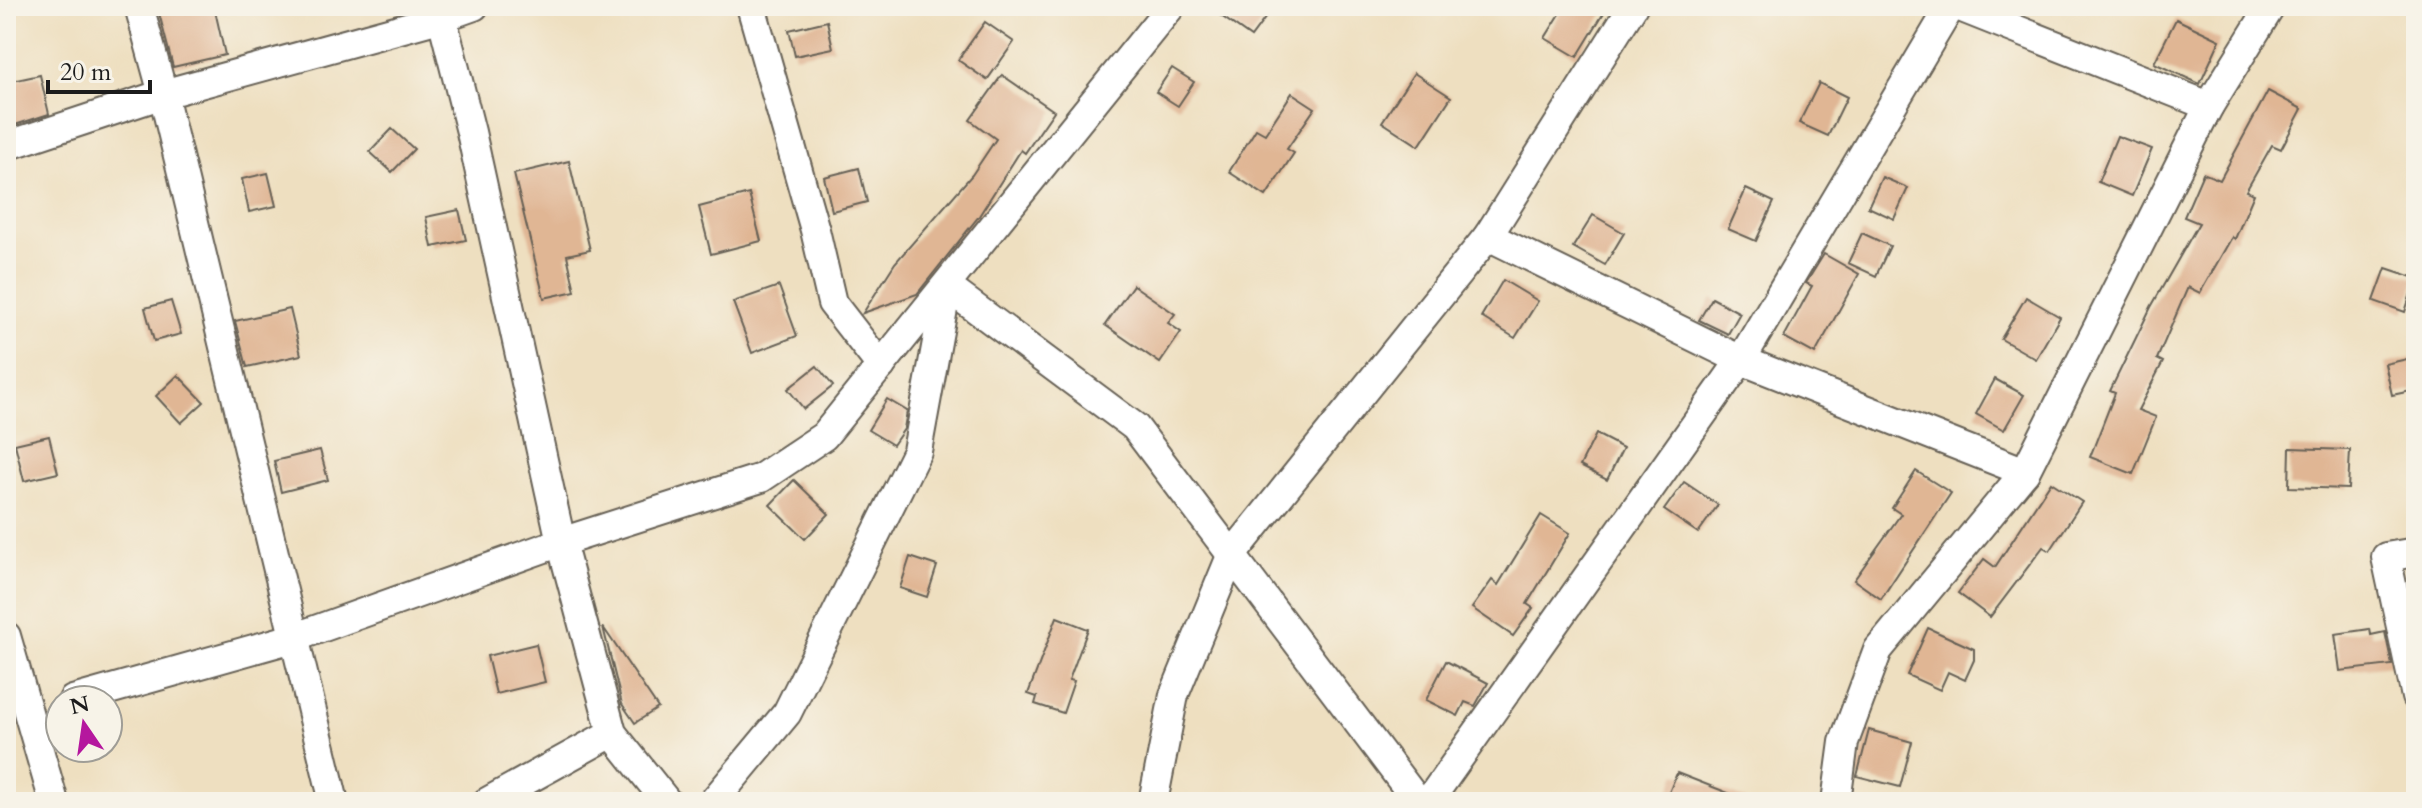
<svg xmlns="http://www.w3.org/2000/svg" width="2422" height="808" font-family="Cardo,serif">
  <rect width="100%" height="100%" fill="#f7f3e8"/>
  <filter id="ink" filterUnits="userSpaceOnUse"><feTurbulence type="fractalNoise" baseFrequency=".0125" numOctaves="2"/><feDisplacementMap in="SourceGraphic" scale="16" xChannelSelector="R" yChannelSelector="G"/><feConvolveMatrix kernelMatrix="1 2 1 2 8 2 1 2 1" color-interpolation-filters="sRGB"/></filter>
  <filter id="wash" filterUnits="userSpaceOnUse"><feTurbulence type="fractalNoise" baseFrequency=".006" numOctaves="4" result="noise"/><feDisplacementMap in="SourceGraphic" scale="32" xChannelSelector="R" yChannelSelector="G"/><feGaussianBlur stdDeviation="1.8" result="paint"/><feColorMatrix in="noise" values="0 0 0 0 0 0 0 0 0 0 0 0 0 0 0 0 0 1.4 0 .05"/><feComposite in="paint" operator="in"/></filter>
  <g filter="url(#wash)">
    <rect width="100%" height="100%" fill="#eedfc0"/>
    <g id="blocks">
      <g fill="#e0b694">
        <path d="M 161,6 L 214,6 L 225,55 L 173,67 L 159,13 L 162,12 Z"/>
        <path d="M 1207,6 L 1274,6 L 1251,37 Z"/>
        <path d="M 1565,6 L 1608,6 L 1577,57 L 1545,38 Z"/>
        <path d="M 2176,19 L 2220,40 L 2200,84 L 2154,63 Z"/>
        <path d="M 827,21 L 833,48 L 795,56 L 789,30 Z"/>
        <path d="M 985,22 L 1014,42 L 987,80 L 958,60 Z"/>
        <path d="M 1172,68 L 1194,82 L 1178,106 L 1156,92 Z"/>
        <path d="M 1414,73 L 1451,97 L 1419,146 L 1382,122 Z"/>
        <path d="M 40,75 L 49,114 L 15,125 L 7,90 L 13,88 L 12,81 Z"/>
        <path d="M 1002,75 L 1054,111 L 1025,153 L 1021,150 L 979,216 L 917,294 L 863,313 L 895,263 L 972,175 L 996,139 L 970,120 Z"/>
        <path d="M 1819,83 L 1847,97 L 1828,136 L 1799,123 Z"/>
        <path d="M 2268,91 L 2302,109 L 2281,149 L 2272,145 L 2246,191 L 2254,194 L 2235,239 L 2232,237 L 2200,293 L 2188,287 L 2157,359 L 2163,362 L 2138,410 L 2156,417 L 2133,474 L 2090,457 L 2115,393 L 2110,391 L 2151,307 L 2199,223 L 2184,217 L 2203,173 L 2220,180 Z"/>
        <path d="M 1292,93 L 1315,108 L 1287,149 L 1294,153 L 1266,196 L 1229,172 L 1256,129 L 1265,134 Z"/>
        <path d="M 392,129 L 414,149 L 392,172 L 370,152 Z"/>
        <path d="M 2117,136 L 2152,149 L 2132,196 L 2098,182 Z"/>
        <path d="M 569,161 L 590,250 L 567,255 L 575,291 L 544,298 L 514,174 Z"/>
        <path d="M 859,168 L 867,202 L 832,211 L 824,177 Z"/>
        <path d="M 268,173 L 276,206 L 249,212 L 242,179 Z"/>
        <path d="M 1882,177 L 1908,188 L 1894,219 L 1868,207 Z"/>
        <path d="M 1746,189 L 1774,202 L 1756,241 L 1728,229 Z"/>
        <path d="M 749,194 L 761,241 L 711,254 L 699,207 Z"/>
        <path d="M 459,210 L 466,240 L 432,247 L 426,217 Z"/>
        <path d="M 1593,215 L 1624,233 L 1605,265 L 1573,247 Z"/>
        <path d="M 1862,233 L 1890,246 L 1876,276 L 1848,263 Z"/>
        <path d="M 1824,254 L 1859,274 L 1815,354 L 1784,337 L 1812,286 L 1806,283 Z"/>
        <path d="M 2386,268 L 2416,278 L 2405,312 L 2374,301 Z"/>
        <path d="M 1503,280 L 1538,301 L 1515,338 L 1481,317 Z"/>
        <path d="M 1133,285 L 1175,314 L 1168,323 L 1181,332 L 1160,363 L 1105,325 Z"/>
        <path d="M 779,286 L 797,336 L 752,353 L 733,302 Z"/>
        <path d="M 2026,297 L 2060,317 L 2036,359 L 2001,339 Z"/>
        <path d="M 1712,298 L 1740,313 L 1728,334 L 1699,320 Z"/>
        <path d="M 171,301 L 181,334 L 154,341 L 145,308 Z"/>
        <path d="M 290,309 L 301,355 L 247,367 L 235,321 Z"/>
        <path d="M 2416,357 L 2416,390 L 2392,395 L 2385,364 Z"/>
        <path d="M 817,366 L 833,386 L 804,409 L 788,389 Z"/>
        <path d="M 178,375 L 204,402 L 181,423 L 156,396 Z"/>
        <path d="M 1995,379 L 2024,395 L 2004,430 L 1976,414 Z"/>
        <path d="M 887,399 L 907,411 L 904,429 L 893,445 L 868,430 Z"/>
        <path d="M 1596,434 L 1623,448 L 1607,480 L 1580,466 Z"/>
        <path d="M 49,436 L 58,473 L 24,481 L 15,444 Z"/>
        <path d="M 2290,448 L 2350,450 L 2348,489 L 2289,487 Z"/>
        <path d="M 320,450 L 328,480 L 281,492 L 274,461 Z"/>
        <path d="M 1916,471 L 1951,493 L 1881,599 L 1854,580 L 1901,514 L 1892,508 Z"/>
        <path d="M 794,480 L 829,514 L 805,539 L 770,505 Z"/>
        <path d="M 1684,482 L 1718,505 L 1698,533 L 1664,510 Z"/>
        <path d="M 2051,482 L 2082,502 L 2050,551 L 2043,547 L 1990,617 L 1958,593 L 1984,559 L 1995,567 Z"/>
        <path d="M 1541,515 L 1570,533 L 1527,604 L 1533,608 L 1513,636 L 1472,608 L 1492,580 L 1498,585 Z"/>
        <path d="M 910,557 L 937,566 L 927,597 L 900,588 Z"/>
        <path d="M 1057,617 L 1088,629 L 1069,680 L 1074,681 L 1063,713 L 1035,704 L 1037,697 L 1028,694 Z"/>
        <path d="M 603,627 L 658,708 L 635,723 L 622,704 Z"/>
        <path d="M 1928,628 L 1974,649 L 1974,660 L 1965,680 L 1948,672 L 1940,690 L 1907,675 Z"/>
        <path d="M 2370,629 L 2371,635 L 2385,632 L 2392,665 L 2340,671 L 2335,634 Z"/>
        <path d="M 536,644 L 545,682 L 496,694 L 487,656 Z"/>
        <path d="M 1446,661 L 1488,683 L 1475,706 L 1465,702 L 1458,716 L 1426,700 Z"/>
        <path d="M 1869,730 L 1912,742 L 1900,787 L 1857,776 Z"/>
        <path d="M 1677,773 L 1746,800 L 1746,802 L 1665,802 Z"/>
      </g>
    </g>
  </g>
  <g filter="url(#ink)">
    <use href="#blocks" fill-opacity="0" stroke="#666055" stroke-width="2"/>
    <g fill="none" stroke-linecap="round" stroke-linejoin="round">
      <defs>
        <g id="minor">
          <path d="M 139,6 L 163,94 L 334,802"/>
          <path d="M 439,6 L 471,132 L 561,542 L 612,733 L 667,802"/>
          <path d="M 751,6 L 815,230 L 832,303 L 881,366"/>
          <path d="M 1957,6 L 2209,106"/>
          <path d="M 6,146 L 163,94 L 443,17 L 474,6"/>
          <path d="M 1488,236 L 1741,360 L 2025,472"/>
          <path d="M 2416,552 L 2386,557 L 2416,697"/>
          <path d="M 6,636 L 54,802"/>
          <path d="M 73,700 L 293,638 L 561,542 L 761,478 L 824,436 L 1171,6"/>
          <path d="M 487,802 L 612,733"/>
          <path d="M 713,802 L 787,713 L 917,451 L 947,287 L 1135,427 L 1418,802"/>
          <path d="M 1153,802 L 1174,695 L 1231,556 L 1488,236 L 1633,6"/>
          <path d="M 1428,802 L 1741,360 L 1951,6"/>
          <path d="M 1836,802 L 1844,742 L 1878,650 L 2025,472 L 2209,106 L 2271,6"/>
        </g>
      </defs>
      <use href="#minor" stroke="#666055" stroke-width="32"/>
      <use href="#minor" stroke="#fff" stroke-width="28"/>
    </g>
  </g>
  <rect width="2422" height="808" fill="none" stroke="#f7f3e8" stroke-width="32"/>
  <g transform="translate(84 724) rotate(347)"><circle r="38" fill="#f7f3e8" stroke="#9f9d96" stroke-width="2"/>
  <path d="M0-6L14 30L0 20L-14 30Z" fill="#b5179e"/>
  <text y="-12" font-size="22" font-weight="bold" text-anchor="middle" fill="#1c1c1c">N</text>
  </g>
  <path d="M48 80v12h102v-12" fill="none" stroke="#1c1c1c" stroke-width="4"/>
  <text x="60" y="80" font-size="24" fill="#1c1c1c" stroke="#f7f3e8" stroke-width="6" paint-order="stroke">20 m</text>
</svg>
